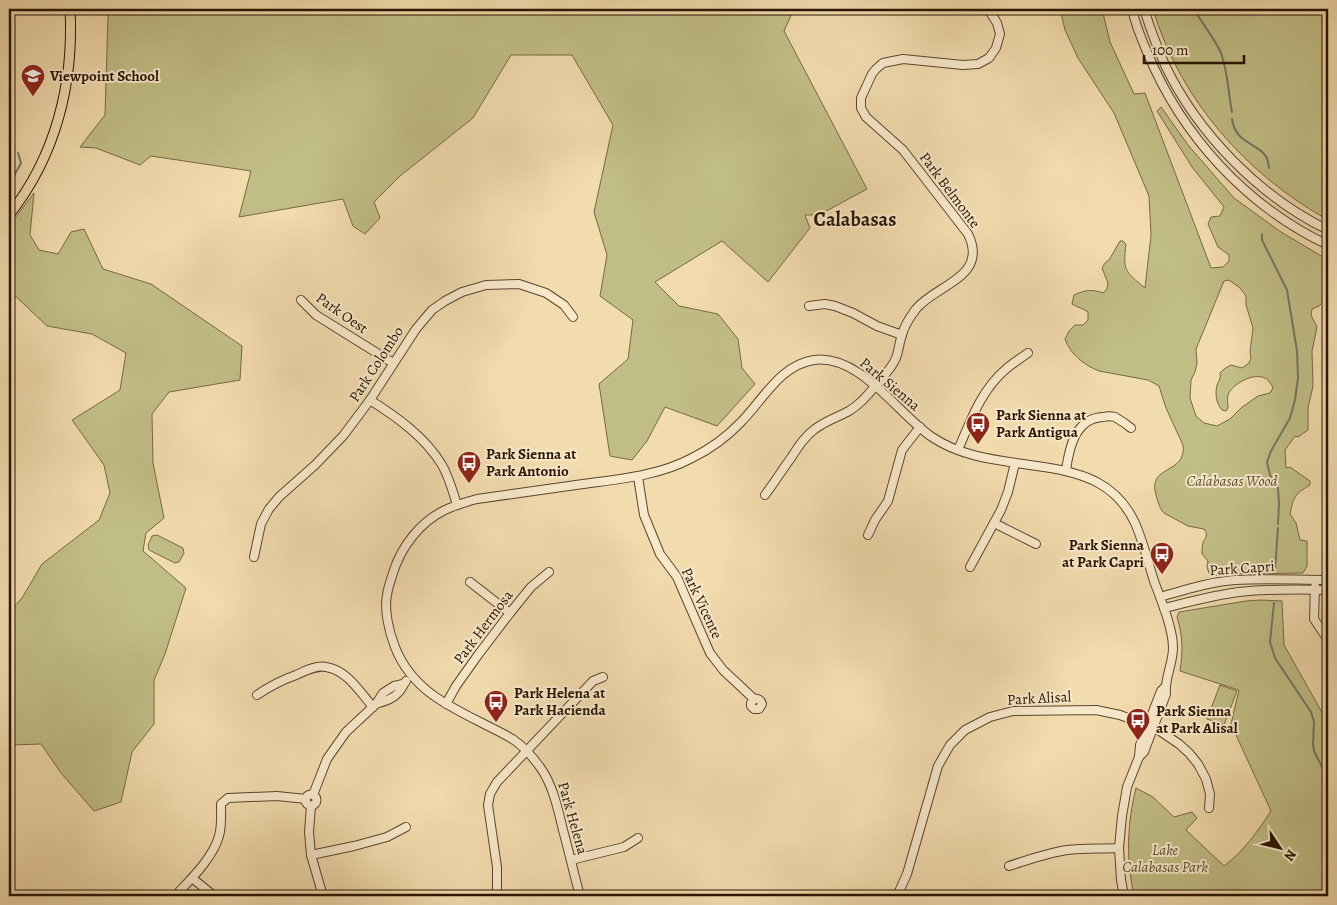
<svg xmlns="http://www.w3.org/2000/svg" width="1337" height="905" font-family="Alegreya,serif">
  <rect width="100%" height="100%" fill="#f2dbad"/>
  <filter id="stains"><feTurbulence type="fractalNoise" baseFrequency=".004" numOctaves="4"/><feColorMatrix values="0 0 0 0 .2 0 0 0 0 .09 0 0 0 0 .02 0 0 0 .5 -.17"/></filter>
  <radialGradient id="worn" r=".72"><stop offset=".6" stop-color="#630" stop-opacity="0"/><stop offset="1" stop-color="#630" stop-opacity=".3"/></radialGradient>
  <g fill="#c1be85" stroke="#756944" fill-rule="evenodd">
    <path d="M 100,9 L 794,9 L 784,31 L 867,189 L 819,215 L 805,215 L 810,228 L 768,282 L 722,241 L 655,282 L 679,306 L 718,314 L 738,339 L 742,368 L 755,384 L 717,426 L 665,407 L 647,441 L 632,460 L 610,456 L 599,384 L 628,359 L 633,320 L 600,296 L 607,255 L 594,212 L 613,125 L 572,55 L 511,55 L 473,118 L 400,176 L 374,202 L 380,218 L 365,234 L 353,226 L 343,199 L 239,217 L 251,171 L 151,156 L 140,165 L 96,148 L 80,147 L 105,115 L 108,16 Z"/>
    <path d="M 1060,9 L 1102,9 L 1110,42 L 1134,94 L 1145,93 L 1211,268 L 1223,267 L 1229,261 L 1229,255 L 1218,247 L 1208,224 L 1211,217 L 1220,216 L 1224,207 L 1192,167 L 1157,111 L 1161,107 L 1188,145 L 1234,198 L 1281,232 L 1328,260 L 1328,297 L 1319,306 L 1312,309 L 1311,315 L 1317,327 L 1312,351 L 1313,386 L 1308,408 L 1308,430 L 1298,437 L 1295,436 L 1285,450 L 1286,468 L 1290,467 L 1310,481 L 1310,485 C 1294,495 1294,496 1290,514 L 1296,523 L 1300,540 L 1307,541 L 1307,566 L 1303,573 L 1231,574 L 1210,576 L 1207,567 L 1208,561 L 1202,554 C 1202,551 1202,546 1203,543 C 1205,537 1209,536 1204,529 L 1188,526 L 1164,513 C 1159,508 1158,501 1156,495 C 1147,464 1187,475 1183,445 L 1166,408 L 1159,386 L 1148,380 L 1099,371 C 1084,365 1070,354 1065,339 L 1069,331 L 1075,325 L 1083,325 L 1088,320 L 1088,312 C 1083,308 1078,308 1072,304 L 1074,295 C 1084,290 1093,289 1103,293 L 1107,289 L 1108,283 L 1102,268 L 1105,263 L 1109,260 L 1120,241 L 1123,241 L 1126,244 C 1123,270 1124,271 1145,288 L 1151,235 L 1149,196 L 1114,113 L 1078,58 L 1065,30 ZM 1229,280 L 1240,288 L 1246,296 L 1246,305 L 1253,328 L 1250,352 L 1251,358 L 1249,363 L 1242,368 L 1231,365 L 1224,369 L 1220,373 C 1221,378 1219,380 1217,385 C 1215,394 1216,403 1222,410 L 1226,411 L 1228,408 C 1228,404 1227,399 1228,395 C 1230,389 1237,384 1242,381 C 1254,375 1267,373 1273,388 L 1270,393 L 1258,396 L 1241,408 L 1230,419 L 1217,426 L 1204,423 L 1196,416 L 1190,398 L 1191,380 L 1195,372 L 1197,363 L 1196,349 L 1224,281 Z"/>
    <path d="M 1153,9 L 1328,9 L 1328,220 C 1246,174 1180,100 1153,9 Z"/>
    <path d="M 34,193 L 30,235 L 39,250 L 58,254 L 71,232 L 84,229 L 103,269 L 151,284 L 242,346 L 240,380 L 169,392 L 152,414 L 153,463 L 164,518 L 146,533 L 143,551 L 186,588 L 165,654 L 154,680 L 154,724 L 132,752 L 121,802 L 94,811 L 61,773 L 41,744 L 11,745 L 9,742 L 9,612 L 22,598 L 42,564 L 99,520 L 110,493 L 104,465 L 72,420 L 120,390 L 126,353 L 92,334 L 47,326 L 9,290 L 9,226 Z"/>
    <path d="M 157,535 L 183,548 L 184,553 L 179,562 L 175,563 L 149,550 L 148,545 L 152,536 Z"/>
    <path d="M 1260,600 L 1282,601 L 1284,645 L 1328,723 L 1328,896 L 1134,896 C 1126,858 1127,825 1136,788 L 1153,797 L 1174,817 L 1192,812 L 1197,818 L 1186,830 L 1224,866 C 1244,851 1257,832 1271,811 L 1231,724 L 1239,690 L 1180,671 C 1183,650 1183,637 1177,617 L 1179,612 L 1246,601 Z"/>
    <path d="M 1220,685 L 1237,691 L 1224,725 L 1207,719 Z"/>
  </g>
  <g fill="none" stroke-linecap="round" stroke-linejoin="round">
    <g stroke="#6e7964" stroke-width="2">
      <path d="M 1194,9 C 1202,24 1214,37 1221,53 C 1228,72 1228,92 1232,112"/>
      <path d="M 1232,119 C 1236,149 1268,141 1269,168"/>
      <path d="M 9,185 L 21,163 L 18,153"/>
      <path d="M 1262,234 L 1262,240 L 1287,290 L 1297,351 L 1298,378 L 1295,400 L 1290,418 L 1271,451 L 1267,462 L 1270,475 L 1278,488 L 1279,504 L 1278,524"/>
      <path d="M 1275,570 L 1278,528"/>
      <path d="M 1274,603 L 1270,642 L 1275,658 L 1311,712 L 1314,722 L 1313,744 L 1314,751 L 1328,779"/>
    </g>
    <defs>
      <g id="minor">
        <path d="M 1132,9 C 1135,23 1141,38 1147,52 C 1182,136 1246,206 1328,245"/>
        <path d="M 1144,9 C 1150,28 1157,47 1165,65 C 1198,134 1260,197 1328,230"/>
        <path d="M 301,300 L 316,315 L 393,363"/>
        <path d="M 809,306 L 825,304 L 835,306 L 853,313 L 877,326 L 902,335"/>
        <path d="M 370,400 C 397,417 425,437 442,465 C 449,477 453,492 457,505"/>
        <path d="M 958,450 C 970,422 981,390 1006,369 C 1013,363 1021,358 1028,353"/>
        <path d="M 1066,470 C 1069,449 1075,418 1103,417 C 1107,416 1111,416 1115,417 C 1120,420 1126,424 1131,428"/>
        <path d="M 638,477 L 644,515 L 660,554 L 677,577 L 683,591 L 710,653 L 723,670 L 754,699 C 758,698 761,700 762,704 L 759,709 L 754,709 L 751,706 L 751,703 L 754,699"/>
        <path d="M 765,495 C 774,483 782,470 791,458 C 798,447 805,436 815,429 C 825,421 838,417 849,411 C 859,405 869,394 876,385 C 883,377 892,368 896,358 C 899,350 899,343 902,335 C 904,326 910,317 916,309 C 937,284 989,277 968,234 L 903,150 L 866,117 L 861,108 L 861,98 L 872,74 L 876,69 L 883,63 L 903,59 L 963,65 L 978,64 L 989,58 L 996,48 L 1000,34 L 997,23 L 988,9"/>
        <path d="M 994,523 L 1036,544"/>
        <path d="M 868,535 L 875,520 L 888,501 L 902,450 L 920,427"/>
        <path d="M 254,557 L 261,524 L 269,509 L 279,497 L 315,465 L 343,436 L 370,400 L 416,329 L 432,310 L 445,301 L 462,292 L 486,285 L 519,284 L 546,293 L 564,305 L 573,317"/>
        <path d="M 970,567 L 1001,510 L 1008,492 L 1015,463"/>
        <path d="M 470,582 L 510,613"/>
        <path d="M 1315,587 L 1314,619 L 1328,640"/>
        <path d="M 1160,597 C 1185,590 1209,582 1235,580 C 1266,578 1297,580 1328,580"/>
        <path d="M 1164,608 C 1189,602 1214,595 1239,592 C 1269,589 1299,589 1328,590"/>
        <path d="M 257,695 C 270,686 282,680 296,675 C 305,671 316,665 326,667 C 347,670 360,692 373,707"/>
        <path d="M 376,704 C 385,701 393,699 399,692 C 402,689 403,685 406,681"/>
        <path d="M 446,704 L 456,686 L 478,655 L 510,613 L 531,587 L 549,572"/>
        <circle cx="311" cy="800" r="5.5"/>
        <path d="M 313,795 L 327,759 L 346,732 L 376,704 L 383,693 L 394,686 L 403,684"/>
        <path d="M 311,806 L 309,832 L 311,855 L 323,896"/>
        <path d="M 311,855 L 354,846 L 387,837 L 406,827"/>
        <path d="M 571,860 L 624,847 L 638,838"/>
        <path d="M 1009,866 C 1028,860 1047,853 1067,850 C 1084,848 1102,849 1119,848"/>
        <path d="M 192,878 L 213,895"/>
        <path d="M 175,896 C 190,880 213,858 219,836 C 222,826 221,814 221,804 L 228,798 L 277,796 L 306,799"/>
        <path d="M 497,896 L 497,867 L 488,805 L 490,794 L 497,782 L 593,681 L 603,677"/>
        <path d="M 580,896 C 574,874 569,852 563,830 C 558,809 553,785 540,767 C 532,756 524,747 514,740 C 506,735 498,731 490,727 C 451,707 412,691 395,647 C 389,632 384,610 387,595 C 388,587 391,580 393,573 C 401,547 420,522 445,510 C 455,505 466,502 477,499 C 512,494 548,489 583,484 C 620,479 658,476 692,458 C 710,449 727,437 741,422 C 763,400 780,365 814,360 C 860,354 898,414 932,437 C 964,459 1007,461 1044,467 C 1084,473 1117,484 1135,523 C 1143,541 1148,562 1154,581 C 1161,600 1173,628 1173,648 C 1173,664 1164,679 1166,694 L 1144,752 L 1139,757"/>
        <path d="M 897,896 L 907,874 L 938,766 L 950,745 L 965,730 L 990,717 L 1013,711 L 1096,710 L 1120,715 L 1157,729 L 1179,744 L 1189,753 L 1198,764 L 1206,779 L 1210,794 L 1209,808"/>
        <path d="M 1124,896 L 1121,880 L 1119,848 L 1122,816 L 1127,787 L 1139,757 L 1140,745 L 1161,691 L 1165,687"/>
      </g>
      <path id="major" d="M 9,215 C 56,156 74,83 70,9"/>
    </defs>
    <use href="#minor" stroke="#5b462e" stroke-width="10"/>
    <use href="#major" stroke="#291403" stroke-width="11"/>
    <use href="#minor" stroke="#f7e8ca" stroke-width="8"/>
    <use href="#major" stroke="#f2dbad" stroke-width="9"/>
  </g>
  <defs>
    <symbol id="school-pin" viewBox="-11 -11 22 30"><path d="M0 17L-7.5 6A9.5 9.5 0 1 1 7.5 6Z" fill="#8f2418" stroke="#f7e8ca"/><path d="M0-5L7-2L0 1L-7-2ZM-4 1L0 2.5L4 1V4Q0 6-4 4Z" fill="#fff"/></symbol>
    <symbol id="bus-pin" viewBox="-11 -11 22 30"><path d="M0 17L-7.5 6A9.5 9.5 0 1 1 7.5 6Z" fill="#8f2418" stroke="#f7e8ca"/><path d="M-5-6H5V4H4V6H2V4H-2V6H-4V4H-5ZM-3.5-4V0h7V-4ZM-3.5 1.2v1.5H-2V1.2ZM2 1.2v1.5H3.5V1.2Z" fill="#fff"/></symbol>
  </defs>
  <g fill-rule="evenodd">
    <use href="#school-pin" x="19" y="62" width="28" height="38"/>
    <use href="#bus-pin" x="964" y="410" width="28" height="38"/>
    <use href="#bus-pin" x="455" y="449" width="28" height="38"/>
    <use href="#bus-pin" x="1148" y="540" width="28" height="38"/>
    <use href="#bus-pin" x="482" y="688" width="28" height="38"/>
    <use href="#bus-pin" x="1124" y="706" width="28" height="38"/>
  </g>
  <g text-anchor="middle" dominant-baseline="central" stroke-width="4" stroke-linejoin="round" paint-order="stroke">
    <g font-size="15" font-weight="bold" fill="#291403" stroke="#f7e8ca" text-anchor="start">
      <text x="50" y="76">Viewpoint School</text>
      <text x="996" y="415">Park Sienna at<tspan x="996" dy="17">Park Antigua</tspan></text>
      <text x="486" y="454">Park Sienna at<tspan x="486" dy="17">Park Antonio</tspan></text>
      <text x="1144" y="545" text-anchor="end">Park Sienna<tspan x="1144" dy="17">at Park Capri</tspan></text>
      <text x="514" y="693">Park Helena at<tspan x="514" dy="17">Park Hacienda</tspan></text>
      <text x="1156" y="711">Park Sienna<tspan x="1156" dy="17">at Park Alisal</tspan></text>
    </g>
    <g font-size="15" fill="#291403" stroke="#f7e8ca">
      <text transform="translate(950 190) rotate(53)">Park Belmonte</text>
      <text transform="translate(342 313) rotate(35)">Park Oest</text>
      <text transform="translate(376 364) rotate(-57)">Park Colombo</text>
      <text transform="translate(890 384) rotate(40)">Park Sienna</text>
      <text transform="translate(1242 568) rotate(-4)">Park Capri</text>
      <text transform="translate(702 603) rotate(65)">Park Vicente</text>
      <text transform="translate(483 627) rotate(-53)">Park Hermosa</text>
      <text transform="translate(1039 698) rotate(-3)">Park Alisal</text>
      <text transform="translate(573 818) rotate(74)">Park Helena</text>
    </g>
    <g font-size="15" font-style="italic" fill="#5e5030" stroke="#f7e8ca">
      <text x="1232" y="481">Calabasas Wood</text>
      <text x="1165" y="850">Lake<tspan x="1165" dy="17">Calabasas Park</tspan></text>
    </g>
    <g font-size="20" font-weight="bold" fill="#291403" stroke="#f7e8ca">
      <text x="855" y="219">Calabasas</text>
    </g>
  </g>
  <rect width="1337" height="905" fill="none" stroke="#f2dbad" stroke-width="30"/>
  <rect x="10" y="10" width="1317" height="885" fill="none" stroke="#291403" stroke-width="2.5"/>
  <rect x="15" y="15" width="1307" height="875" fill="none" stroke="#291403"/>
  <g transform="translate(1280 848) rotate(125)" stroke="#f7e8ca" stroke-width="4" paint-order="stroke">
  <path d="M0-4L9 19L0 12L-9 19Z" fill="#291403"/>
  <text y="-8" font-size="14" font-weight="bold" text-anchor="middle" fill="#291403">N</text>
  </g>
  <path d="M1144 55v8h100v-8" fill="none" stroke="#291403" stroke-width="2.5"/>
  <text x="1152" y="55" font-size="15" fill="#291403" stroke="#f7e8ca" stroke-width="4" paint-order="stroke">100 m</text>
  <rect width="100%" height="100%" filter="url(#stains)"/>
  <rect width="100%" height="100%" fill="url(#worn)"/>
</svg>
